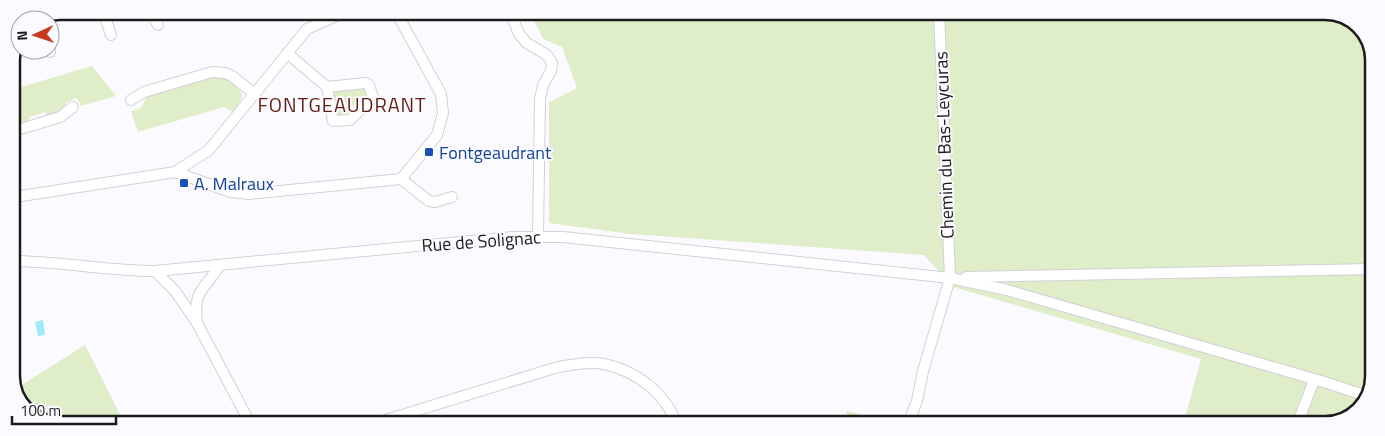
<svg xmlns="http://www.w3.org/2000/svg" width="1385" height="436" font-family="'Titillium Web',sans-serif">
  <rect width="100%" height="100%" fill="#fbfbff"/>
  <g fill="#dfedc9">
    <path d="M 530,12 L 1338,13 L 1362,28 L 1374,56 L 1372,389 L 1355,415 L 1326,425 L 1183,425 L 1201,359 L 953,287 L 924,255 L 631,234 L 549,223 L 549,102 L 577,88 L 562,47 L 543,39 Z"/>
    <path d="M 92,66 L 116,96 L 81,106 L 77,98 L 67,102 L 60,114 L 45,118 L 46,112 L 30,117 L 28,122 L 16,125 L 11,125 L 11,90 Z"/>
    <path d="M 211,77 L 228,78 L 242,93 L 242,98 L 233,112 L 224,107 L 138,132 L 131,111 L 141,108 L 146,98 L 151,94 Z"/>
    <path d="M 361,86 C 372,92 366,100 359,107 L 358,101 L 352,107 L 352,114 L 341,119 L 334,114 L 332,97 L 334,91 Z"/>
    <path d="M 85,345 L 124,423 L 47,423 L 23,408 L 15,389 Z"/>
    <path d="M 847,411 L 884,421 L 883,424 L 844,424 Z"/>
  </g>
  <path fill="#9debfa" d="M 43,320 L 45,335 L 38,336 L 35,322 Z"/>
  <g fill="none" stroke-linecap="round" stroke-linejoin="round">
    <defs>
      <g id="minor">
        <path d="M 103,11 L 111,35"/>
        <path d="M 150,11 L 158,25"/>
        <path d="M 510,12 L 519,34 L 527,43 L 547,55 L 552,63 L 551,71 L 543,85 L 540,99 L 538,236"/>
        <path d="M 40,19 L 40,20"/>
        <path d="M 50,50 L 50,52"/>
        <path d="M 287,53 L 327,87 L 333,121 L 350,120 L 373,98 L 369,85 L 366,83 L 327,87"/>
        <path d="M 131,100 L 144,92 L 212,72 L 225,73 L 232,76 L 255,94"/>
        <path d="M 11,132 L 60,117 L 73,107"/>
        <path d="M 175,172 L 231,192 L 249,194 L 401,179 L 437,135 L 443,113 L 441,94 L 396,12"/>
        <path d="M 401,179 L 429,201 L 435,202 L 452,197"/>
        <path d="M 11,195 L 15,197 L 175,172 L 209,150 L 307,29 L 345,12"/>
        <path d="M 11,214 L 15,197"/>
        <path d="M 11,261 C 59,261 107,271 155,271 L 512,237 L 563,237 L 950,278 L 1007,290 L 1324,382 L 1367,396"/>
        <path d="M 155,271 L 175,291 L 197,323 C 193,288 204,292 219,266"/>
        <path d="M 966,277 L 1373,269"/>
        <path d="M 197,323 L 250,423"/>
        <path d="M 376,423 L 558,367 C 573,365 589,361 604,364 C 637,371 665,393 677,424"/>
        <path d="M 908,424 L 917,401 L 923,371 L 950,278 L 939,12"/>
        <path d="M 1297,425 L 1314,380"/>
      </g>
    </defs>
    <use href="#minor" stroke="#d1d1d7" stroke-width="12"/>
    <use href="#minor" stroke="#fff" stroke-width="10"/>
  </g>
  <g fill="#1a4fb4" stroke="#fbfbff" stroke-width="2">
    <rect x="424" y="147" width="10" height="10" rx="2.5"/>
    <rect x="179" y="178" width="10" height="10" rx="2.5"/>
  </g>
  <g text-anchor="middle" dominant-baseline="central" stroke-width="4" stroke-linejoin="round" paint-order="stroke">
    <g font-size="18" fill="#1c1c1e" stroke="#fbfbff">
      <text transform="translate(944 145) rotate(-92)">Chemin du Bas-Leycuras</text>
      <text transform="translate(481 241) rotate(-4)">Rue de Solignac</text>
    </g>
    <g font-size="18" fill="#164399" stroke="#fbfbff" text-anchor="start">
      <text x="439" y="152">Fontgeaudrant</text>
      <text x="194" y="183">A. Malraux</text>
    </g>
    <g font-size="20" letter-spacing="1" fill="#601d0f" stroke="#fbfbff">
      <text x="342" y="104">FONTGEAUDRANT</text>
    </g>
  </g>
  <path d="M0 0H1385V436H0ZM60 20H1325A40 40 0 0 1 1365 60V376A40 40 0 0 1 1325 416H60A40 40 0 0 1 20 376V60A40 40 0 0 1 60 20Z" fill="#fbfbff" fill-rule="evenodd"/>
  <path fill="none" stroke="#1c1c1e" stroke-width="2.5" d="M60 20H1325A40 40 0 0 1 1365 60V376A40 40 0 0 1 1325 416H60A40 40 0 0 1 20 376V60A40 40 0 0 1 60 20Z"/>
  <g transform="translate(35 35) rotate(267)"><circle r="24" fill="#fbfbff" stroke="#a2a2a5"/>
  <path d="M0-4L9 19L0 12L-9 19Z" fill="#c53b1d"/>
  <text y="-8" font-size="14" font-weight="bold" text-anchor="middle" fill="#1c1c1e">N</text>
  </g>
  <path d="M12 416v8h104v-8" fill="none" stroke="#1c1c1e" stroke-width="2.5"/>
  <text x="20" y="416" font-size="15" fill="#1c1c1e" stroke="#fbfbff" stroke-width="4" paint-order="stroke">100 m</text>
</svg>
